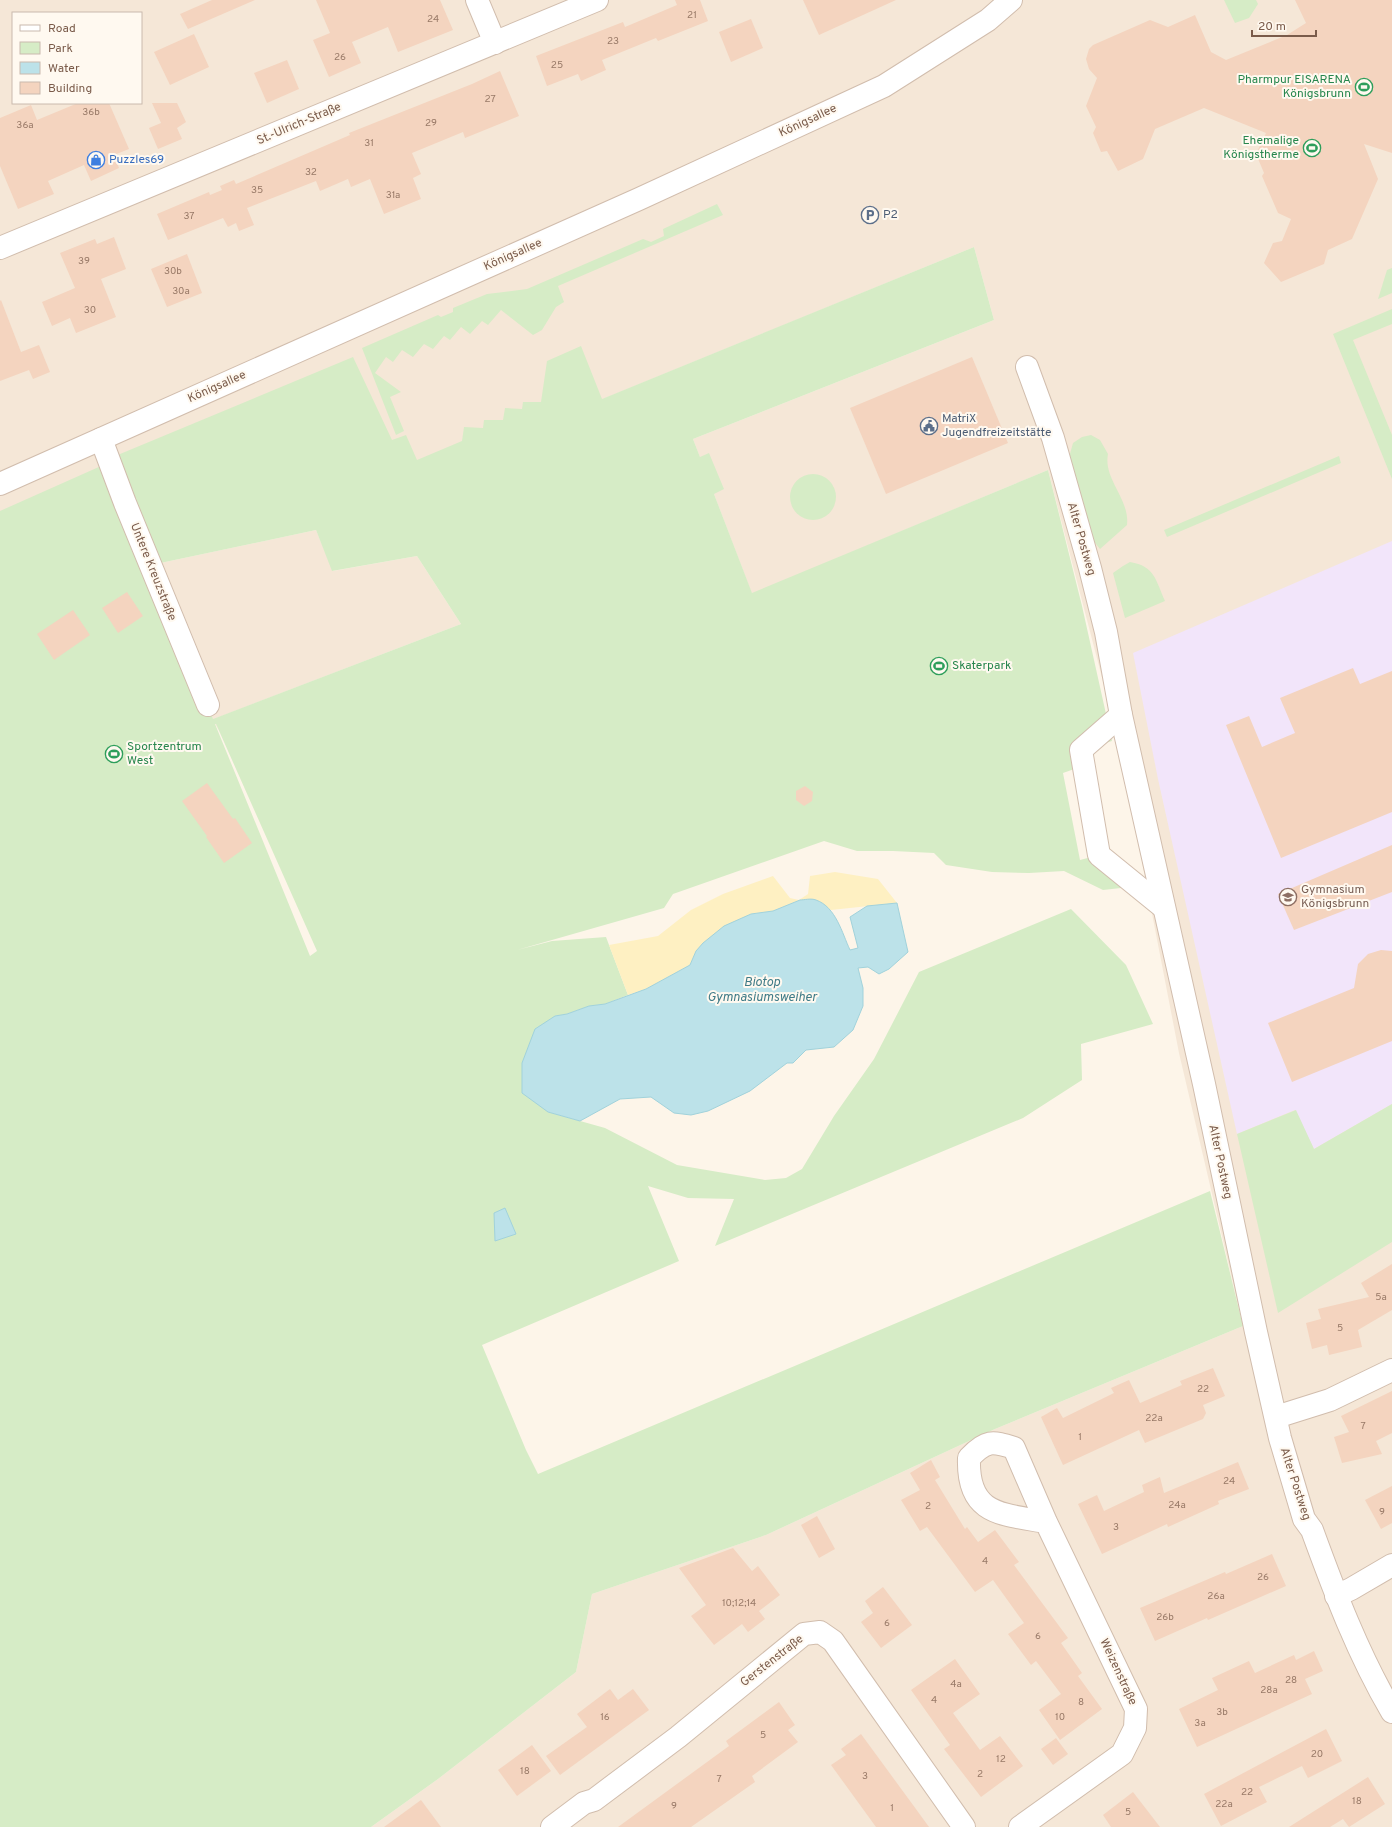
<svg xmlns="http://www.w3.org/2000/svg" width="1392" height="1827" font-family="Overpass,sans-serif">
  <rect width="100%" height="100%" fill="#fdf5e9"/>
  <path fill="#f5e7d7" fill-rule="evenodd" d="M 0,0 L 1392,0 L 1392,1827 L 371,1827 L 438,1779 L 576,1672 L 592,1594 L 766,1535 L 995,1429 L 1243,1326 L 1179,1053 L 1119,743 L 1048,470 L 752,594 L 693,439 L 994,320 L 974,247 L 396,484 L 151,565 L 316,530 L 333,571 L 417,556 L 461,624 L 214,719 L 219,731 L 161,624 L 0,651 ZM 13,13 L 141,13 L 141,103 L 13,103 Z"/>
  <path fill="#f2e5fa" d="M 1392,541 L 1392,1104 L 1314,1149 L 1295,1110 L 1237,1134 L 1158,779 L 1133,653 Z"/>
  <g fill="#d6ecc6" fill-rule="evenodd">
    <path d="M 1224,0 L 1256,0 L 1258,4 L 1249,18 L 1235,23 Z"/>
    <path d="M 717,204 L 723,215 L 558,286 L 564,302 L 556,307 L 542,330 L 533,335 L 501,310 L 488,325 L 482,321 L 470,334 L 461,327 L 450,340 L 444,336 L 433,349 L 424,344 L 413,357 L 402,350 L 393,362 L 386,357 L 375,373 L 401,392 L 390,397 L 404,431 L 396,435 L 362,348 L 438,315 L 441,317 L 453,312 L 453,308 L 487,294 L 527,289 L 643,239 L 651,242 L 664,236 L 663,229 Z"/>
    <path d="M 974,247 L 994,320 L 693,439 L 700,457 L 709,453 L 724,489 L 714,494 L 752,593 L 1048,470 L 1082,606 L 1112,741 L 1070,754 L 1080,767 L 1063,773 L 1080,860 L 1099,855 L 1123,875 L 1121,888 L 1103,890 L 1064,871 L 1029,873 L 992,872 L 946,865 L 934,853 L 893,851 L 857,851 L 824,841 L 673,894 L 664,908 L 517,950 L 552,941 L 606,937 L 628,995 L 605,1004 L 589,1006 L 567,1014 L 555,1016 L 548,1112 L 605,1128 L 677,1165 L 765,1180 L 786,1178 L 802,1169 L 834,1116 L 874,1059 L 919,972 L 1071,909 L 1126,965 L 1153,1024 L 1081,1044 L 1082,1080 L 1023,1118 L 715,1246 L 734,1199 L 688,1198 L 648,1186 L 679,1261 L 482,1345 L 526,1450 L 538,1474 L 1210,1191 L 1243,1326 L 995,1429 L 766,1535 L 592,1594 L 576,1672 L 438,1779 L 371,1827 L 0,1827 L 0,511 L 101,466 L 108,459 L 353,357 L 392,440 L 406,435 L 417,460 L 462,441 L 464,427 L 483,428 L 484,420 L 503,420 L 505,408 L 522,409 L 523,402 L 541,402 L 547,361 L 581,346 L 602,399 ZM 316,530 L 332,571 L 417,556 L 461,624 L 213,719 L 151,565 ZM 216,724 L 317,951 L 310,956 L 215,724 Z"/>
    <path d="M 1392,268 L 1392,293 L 1378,299 L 1387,270 Z"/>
    <path d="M 1392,309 L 1392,324 L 1353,340 L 1392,435 L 1392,479 L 1333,334 Z"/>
    <path d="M 1091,435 L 1100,440 L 1108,454 C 1103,479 1130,499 1127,525 L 1100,549 L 1092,539 L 1068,461 L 1073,443 L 1082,437 Z"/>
    <path d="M 1339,456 L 1341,463 L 1167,537 L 1164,530 Z"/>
    <circle cx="813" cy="497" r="23"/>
    <path d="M 1130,562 C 1155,566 1156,581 1165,601 L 1125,618 L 1113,573 L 1123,566 Z"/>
    <path d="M 1392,1104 L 1392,1242 L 1278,1313 L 1237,1134 L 1296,1110 L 1314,1149 Z"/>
  </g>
  <path fill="#fef0c2" d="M 835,872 L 878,879 L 897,903 L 831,910 L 815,900 L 800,900 L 773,911 L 751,914 L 696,951 L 690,965 L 646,989 L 628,995 L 609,945 L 658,936 L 691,910 L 723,894 L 773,876 L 790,898 L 799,900 L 808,894 L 810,876 Z"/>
  <g fill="#bce2e9" stroke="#a1d2db">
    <path d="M 800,900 C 804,900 811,898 816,900 C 836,907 842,933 850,950 L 858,948 L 850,917 L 867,906 L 897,903 L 908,952 L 889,969 L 879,974 L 868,967 L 858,968 L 863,988 L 863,1006 L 853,1030 L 834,1047 L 806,1050 L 793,1063 L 787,1063 L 750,1091 L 708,1111 L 691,1115 L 674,1113 L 651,1097 L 620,1099 L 580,1121 L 548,1112 L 522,1093 L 522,1063 L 535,1029 L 555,1016 L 567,1014 L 589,1006 L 605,1004 L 646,989 L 690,965 L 696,951 L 703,943 L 724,926 L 751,914 L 773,911 Z"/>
    <path d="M 505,1208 L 516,1234 L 495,1241 L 494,1213 Z"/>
  </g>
  <g fill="#f4d4bf">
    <path d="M 212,0 L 255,0 L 188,29 L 180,14 Z"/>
    <path d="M 316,0 L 440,0 L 453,30 L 398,52 L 388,27 L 352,42 L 361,63 L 329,77 L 313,40 L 330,33 Z"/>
    <path d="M 675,0 L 700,0 L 708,21 L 658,41 L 656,38 L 602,60 L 606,70 L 581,81 L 578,74 L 547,86 L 536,56 L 623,22 L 625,27 L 677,5 Z"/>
    <path d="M 803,0 L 896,0 L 819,35 Z"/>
    <path d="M 1295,0 L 1392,0 L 1392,153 L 1364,144 L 1378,179 L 1352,239 L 1328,250 L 1324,264 L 1281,282 L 1264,263 L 1273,243 L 1282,241 L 1291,219 L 1278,213 L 1262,176 L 1264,173 L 1256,154 L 1266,133 L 1204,108 L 1155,129 L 1143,159 L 1118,171 L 1107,151 L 1101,152 L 1093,133 L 1096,127 L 1086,106 L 1097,78 L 1089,69 L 1086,59 L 1089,49 L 1093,45 L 1150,20 L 1168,27 L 1195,15 L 1211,52 L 1226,60 L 1287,35 L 1306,23 Z"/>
    <path d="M 751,19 L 763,48 L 731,62 L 719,32 Z"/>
    <path d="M 194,34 L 209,67 L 170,85 L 154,52 Z"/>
    <path d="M 287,60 L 299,89 L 267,103 L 254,73 Z"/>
    <path d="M 500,71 L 519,116 L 465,138 L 463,132 L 412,153 L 421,174 L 413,178 L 421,199 L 384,214 L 370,179 L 351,187 L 348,179 L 320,191 L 316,181 L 247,208 L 254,225 L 239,231 L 236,223 L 228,227 L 223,218 L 168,240 L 157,214 L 209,192 L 210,195 L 222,190 L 220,186 L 234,180 L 236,184 L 350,135 L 349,133 L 472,84 Z"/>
    <path d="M 78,103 L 109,103 L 129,149 L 114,155 L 119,168 L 91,181 L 84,165 L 48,181 L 54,194 L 18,209 L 0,166 L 0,118 L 31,105 L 37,120 Z"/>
    <path d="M 152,103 L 177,103 L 186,122 L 177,128 L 182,139 L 158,149 L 149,128 L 161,123 Z"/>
    <path d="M 114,237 L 126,269 L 101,279 L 116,317 L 76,333 L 70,318 L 52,326 L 42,302 L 75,288 L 60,253 L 95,239 L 97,244 Z"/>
    <path d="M 187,254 L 202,293 L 167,307 L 151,269 Z"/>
    <path d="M 1,300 L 21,352 L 39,345 L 50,372 L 33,379 L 29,370 L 0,381 L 0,301 Z"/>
    <path d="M 972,357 L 1008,443 L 886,494 L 850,408 Z"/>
    <path d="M 127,592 L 143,616 L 118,633 L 102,608 Z"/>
    <path d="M 73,610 L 90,635 L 54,660 L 37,634 Z"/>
    <path d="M 1353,668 L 1360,684 L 1392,671 L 1392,812 L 1281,858 L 1226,725 L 1249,716 L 1262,747 L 1295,733 L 1280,698 Z"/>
    <path d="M 207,783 L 233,819 L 235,818 L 252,843 L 224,863 L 206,837 L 207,836 L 182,801 Z"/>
    <path d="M 805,786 L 813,792 L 812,801 L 804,806 L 796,800 L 796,791 Z"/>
    <path d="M 1392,845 L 1392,892 L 1294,930 L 1278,894 Z"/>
    <path d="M 1381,950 L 1392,951 L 1392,1041 L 1292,1082 L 1268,1023 L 1354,988 L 1358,964 L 1368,954 Z"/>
    <path d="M 1392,1264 L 1392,1310 L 1358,1330 L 1362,1347 L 1329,1355 L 1327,1345 L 1312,1349 L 1306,1323 L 1321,1319 L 1318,1309 L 1369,1297 L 1361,1283 Z"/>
    <path d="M 1213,1368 L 1225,1396 L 1203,1405 L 1206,1413 L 1203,1419 L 1145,1443 L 1139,1430 L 1063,1465 L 1041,1417 L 1057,1408 L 1063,1418 L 1114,1393 L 1111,1388 L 1129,1380 L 1140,1403 L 1182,1385 L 1180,1381 Z"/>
    <path d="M 1392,1391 L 1392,1433 L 1376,1441 L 1382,1454 L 1342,1463 L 1334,1437 L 1349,1432 L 1341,1416 Z"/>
    <path d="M 931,1460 L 940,1477 L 935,1480 L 965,1529 L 967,1527 L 978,1542 L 995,1530 L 1019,1562 L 1014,1565 L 1068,1638 L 1061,1643 L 1082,1673 L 1078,1676 L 1102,1709 L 1060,1740 L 1039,1710 L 1061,1694 L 1036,1661 L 1031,1665 L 1008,1634 L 1024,1623 L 993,1580 L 975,1592 L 927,1527 L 920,1531 L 901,1500 L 920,1490 L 910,1473 Z"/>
    <path d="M 1238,1462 L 1249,1489 L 1218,1501 L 1219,1504 L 1168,1527 L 1167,1524 L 1102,1554 L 1078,1504 L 1097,1495 L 1104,1511 L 1144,1492 L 1142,1485 L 1160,1477 L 1164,1493 Z"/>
    <path d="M 1392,1486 L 1392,1523 L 1381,1529 L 1365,1500 Z"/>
    <path d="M 817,1516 L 835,1549 L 819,1558 L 801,1525 Z"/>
    <path d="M 733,1548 L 752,1571 L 758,1566 L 780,1595 L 759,1611 L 765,1619 L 748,1632 L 742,1624 L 714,1645 L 691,1616 L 706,1605 L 679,1568 Z"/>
    <path d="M 1272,1554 L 1286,1586 L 1208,1620 L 1207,1618 L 1155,1641 L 1140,1608 L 1225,1572 L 1226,1574 Z"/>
    <path d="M 883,1587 L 912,1625 L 881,1648 L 861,1622 L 873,1613 L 865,1601 Z"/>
    <path d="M 1314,1651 L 1323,1671 L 1305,1679 L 1312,1694 L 1197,1747 L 1179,1709 L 1218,1690 L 1212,1678 L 1249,1661 L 1255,1673 L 1294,1655 L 1296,1660 Z"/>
    <path d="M 955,1659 L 980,1694 L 953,1713 L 980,1750 L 1000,1736 L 1023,1766 L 981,1797 L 944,1749 L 950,1745 L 911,1690 Z"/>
    <path d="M 610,1689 L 618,1700 L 633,1689 L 649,1710 L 560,1775 L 546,1756 L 587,1727 L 577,1714 Z"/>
    <path d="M 779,1702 L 795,1725 L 788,1730 L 798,1742 L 752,1776 L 755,1782 L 691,1827 L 618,1827 L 729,1746 L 726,1741 Z"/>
    <path d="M 1326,1729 L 1342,1761 L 1308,1778 L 1302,1766 L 1259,1787 L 1267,1802 L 1221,1826 L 1204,1794 Z"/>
    <path d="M 861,1734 L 913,1805 L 929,1827 L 876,1827 L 831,1765 L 846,1755 L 841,1749 Z"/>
    <path d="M 1056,1738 L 1068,1754 L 1053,1765 L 1041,1749 Z"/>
    <path d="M 532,1745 L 551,1771 L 517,1796 L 498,1770 Z"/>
    <path d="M 1368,1777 L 1385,1804 L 1349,1827 L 1343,1819 L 1330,1827 L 1289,1827 Z"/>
    <path d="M 1133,1792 L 1160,1827 L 1111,1827 L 1103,1815 Z"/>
    <path d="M 421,1800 L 441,1827 L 384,1827 Z"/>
  </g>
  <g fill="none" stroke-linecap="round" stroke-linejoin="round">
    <defs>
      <g id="minor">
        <path d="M 477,0 L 495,43"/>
        <path d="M 0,248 L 597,0"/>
        <path d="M 1027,367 L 1053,438 L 1090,568 L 1106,632 L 1121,715 L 1204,1084 L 1256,1332 L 1280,1438 L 1304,1519 L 1312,1530 C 1335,1593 1358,1654 1392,1712"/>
        <path d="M 101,439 L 125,503 L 208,705"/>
        <path d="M 0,484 L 639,199 L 884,86 L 988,20 L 1011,0"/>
        <path d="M 1121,715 L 1081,750 L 1099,855 L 1163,907"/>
        <path d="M 1276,1417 L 1330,1400 L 1392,1370"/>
        <path d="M 1336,1596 L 1351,1589 L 1392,1565"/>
        <path d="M 552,1827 L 584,1803 L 594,1800 L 678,1737 L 804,1634 L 820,1632 L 833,1641 L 964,1827"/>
        <path d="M 1020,1827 L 1122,1754 L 1135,1728 L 1136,1709 L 1046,1522 L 1014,1448 C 992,1441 986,1440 969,1458 C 967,1515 1001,1514 1046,1522"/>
      </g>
    </defs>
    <use href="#minor" stroke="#d1bdad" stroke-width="24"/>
    <use href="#minor" stroke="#fff" stroke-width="22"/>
  </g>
  <defs>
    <symbol id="stadium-ring" viewBox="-11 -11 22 22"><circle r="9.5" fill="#fff9f0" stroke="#2e9e5b" stroke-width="1.5"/><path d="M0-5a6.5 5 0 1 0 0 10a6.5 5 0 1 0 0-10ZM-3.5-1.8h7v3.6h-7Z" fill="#2e9e5b"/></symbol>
    <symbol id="shop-ring" viewBox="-11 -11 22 22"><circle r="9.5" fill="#fff9f0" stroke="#3f7fe0" stroke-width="1.5"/><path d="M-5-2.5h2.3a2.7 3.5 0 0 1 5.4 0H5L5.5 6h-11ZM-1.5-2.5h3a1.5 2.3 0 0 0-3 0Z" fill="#3f7fe0"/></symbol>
    <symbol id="parking-ring" viewBox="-11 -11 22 22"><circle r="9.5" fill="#fff9f0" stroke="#5c6f8a" stroke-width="1.5"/><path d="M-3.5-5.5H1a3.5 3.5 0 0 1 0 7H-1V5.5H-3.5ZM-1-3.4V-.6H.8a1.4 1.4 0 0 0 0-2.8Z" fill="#5c6f8a"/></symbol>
    <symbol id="civic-ring" viewBox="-11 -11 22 22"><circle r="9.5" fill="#fff9f0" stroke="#5c6f8a" stroke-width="1.5"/><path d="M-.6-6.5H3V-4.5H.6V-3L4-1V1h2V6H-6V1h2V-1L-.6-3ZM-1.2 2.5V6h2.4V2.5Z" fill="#5c6f8a"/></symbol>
    <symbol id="school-ring" viewBox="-11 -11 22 22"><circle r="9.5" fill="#fff9f0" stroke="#8d6e63" stroke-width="1.5"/><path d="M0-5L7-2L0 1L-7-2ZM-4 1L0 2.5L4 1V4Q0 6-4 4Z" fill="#8d6e63"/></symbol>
  </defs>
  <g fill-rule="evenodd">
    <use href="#stadium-ring" x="1354" y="77" width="20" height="20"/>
    <use href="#stadium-ring" x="1302" y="138" width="20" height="20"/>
    <use href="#shop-ring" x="86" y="150" width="20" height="20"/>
    <use href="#parking-ring" x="860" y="205" width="20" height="20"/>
    <use href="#civic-ring" x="919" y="416" width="20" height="20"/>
    <use href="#stadium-ring" x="929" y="656" width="20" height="20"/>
    <use href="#stadium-ring" x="104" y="744" width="20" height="20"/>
    <use href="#school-ring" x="1278" y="887" width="20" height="20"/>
  </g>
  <g text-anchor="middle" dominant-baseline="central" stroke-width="4" stroke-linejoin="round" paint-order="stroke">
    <g font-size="10" fill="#987967">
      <text x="692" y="15">21</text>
      <text x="433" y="19">24</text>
      <text x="613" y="41">23</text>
      <text x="340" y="57">26</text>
      <text x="557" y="65">25</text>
      <text x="490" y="99">27</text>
      <text x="91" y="112">36b</text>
      <text x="431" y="123">29</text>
      <text x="25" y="125">36a</text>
      <text x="369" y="143">31</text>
      <text x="311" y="172">32</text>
      <text x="257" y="190">35</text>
      <text x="393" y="195">31a</text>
      <text x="189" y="216">37</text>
      <text x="84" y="261">39</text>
      <text x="173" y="271">30b</text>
      <text x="181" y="291">30a</text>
      <text x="90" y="310">30</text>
      <text x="1381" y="1297">5a</text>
      <text x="1340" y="1328">5</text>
      <text x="1203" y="1389">22</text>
      <text x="1154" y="1418">22a</text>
      <text x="1363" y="1426">7</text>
      <text x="1080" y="1437">1</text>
      <text x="1229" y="1481">24</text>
      <text x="1177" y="1505">24a</text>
      <text x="928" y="1506">2</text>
      <text x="1382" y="1512">9</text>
      <text x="1116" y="1527">3</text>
      <text x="985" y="1561">4</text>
      <text x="1263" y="1577">26</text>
      <text x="1216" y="1596">26a</text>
      <text x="739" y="1603">10;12;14</text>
      <text x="1165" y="1617">26b</text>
      <text x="887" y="1623">6</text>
      <text x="1038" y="1636">6</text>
      <text x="1291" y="1680">28</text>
      <text x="956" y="1684">4a</text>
      <text x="1269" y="1690">28a</text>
      <text x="934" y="1700">4</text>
      <text x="1081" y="1702">8</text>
      <text x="1222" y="1712">3b</text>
      <text x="605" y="1717">16</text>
      <text x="1060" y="1717">10</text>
      <text x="1200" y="1723">3a</text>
      <text x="763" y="1735">5</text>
      <text x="1317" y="1754">20</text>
      <text x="1001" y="1759">12</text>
      <text x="525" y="1771">18</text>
      <text x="980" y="1774">2</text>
      <text x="865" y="1776">3</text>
      <text x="719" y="1779">7</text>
      <text x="1247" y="1792">22</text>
      <text x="1357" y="1801">18</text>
      <text x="1224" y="1804">22a</text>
      <text x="674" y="1806">9</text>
      <text x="892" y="1808">1</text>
      <text x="1128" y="1812">5</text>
    </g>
    <g font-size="12" fill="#27864d" stroke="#fff9f0" text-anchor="end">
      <text x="1351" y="80">Pharmpur EISARENA<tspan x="1351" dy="14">Königsbrunn</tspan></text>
      <text x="1299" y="141">Ehemalige<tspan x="1299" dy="14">Königstherme</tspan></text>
      <text x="952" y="666" text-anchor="start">Skaterpark</text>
      <text x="127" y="747" text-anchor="start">Sportzentrum<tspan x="127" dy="14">West</tspan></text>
    </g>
    <g font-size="12" fill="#7a5b4a" stroke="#fff9f0">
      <text transform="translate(808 121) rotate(-25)">Königsallee</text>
      <text transform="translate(299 124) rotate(-23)">St.-Ulrich-Straße</text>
      <text transform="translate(513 255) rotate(-24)">Königsallee</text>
      <text transform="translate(217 387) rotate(-24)">Königsallee</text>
      <text transform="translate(1081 539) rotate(74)">Alter Postweg</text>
      <text transform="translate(153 572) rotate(68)">Untere Kreuzstraße</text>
      <text transform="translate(1220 1162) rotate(78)">Alter Postweg</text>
      <text transform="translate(1295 1484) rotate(72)">Alter Postweg</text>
      <text transform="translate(772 1661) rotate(-38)">Gerstenstraße</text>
      <text transform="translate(1118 1672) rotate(65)">Weizenstraße</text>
    </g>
    <g font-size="12" fill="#366cbe" stroke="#fff9f0" text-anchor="start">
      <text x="109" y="160">Puzzles69</text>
    </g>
    <g font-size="12" fill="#4e5e75" stroke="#fff9f0" text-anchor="start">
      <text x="883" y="215">P2</text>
      <text x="942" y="419">MatriX<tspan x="942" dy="14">Jugendfreizeitstätte</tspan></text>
    </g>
    <g font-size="12" fill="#785e54" stroke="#fff9f0" text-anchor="start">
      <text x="1301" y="890">Gymnasium<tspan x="1301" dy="14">Königsbrunn</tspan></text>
    </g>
    <g font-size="13" font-style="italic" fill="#3f7b87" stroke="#fff9f0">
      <text x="762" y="983">Biotop<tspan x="762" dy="15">Gymnasiumsweiher</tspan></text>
    </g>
  </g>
  <rect x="12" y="12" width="130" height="92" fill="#fff9f0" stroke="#cabaae"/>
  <rect x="20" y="25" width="20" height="6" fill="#ffffff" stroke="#cabaae"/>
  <text x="48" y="32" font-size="12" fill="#7a5b4a">Road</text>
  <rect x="20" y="42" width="20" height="12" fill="#d6ecc6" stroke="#cabaae"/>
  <text x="48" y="52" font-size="12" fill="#7a5b4a">Park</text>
  <rect x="20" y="62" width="20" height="12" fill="#bce2e9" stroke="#cabaae"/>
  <text x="48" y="72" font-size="12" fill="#7a5b4a">Water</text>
  <rect x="20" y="82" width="20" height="12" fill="#f4d4bf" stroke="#cabaae"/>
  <text x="48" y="92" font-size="12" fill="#7a5b4a">Building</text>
  <path d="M1252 30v6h64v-6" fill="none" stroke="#7a5b4a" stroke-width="2"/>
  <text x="1258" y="30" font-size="12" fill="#7a5b4a" stroke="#fff9f0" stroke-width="3" paint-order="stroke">20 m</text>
</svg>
